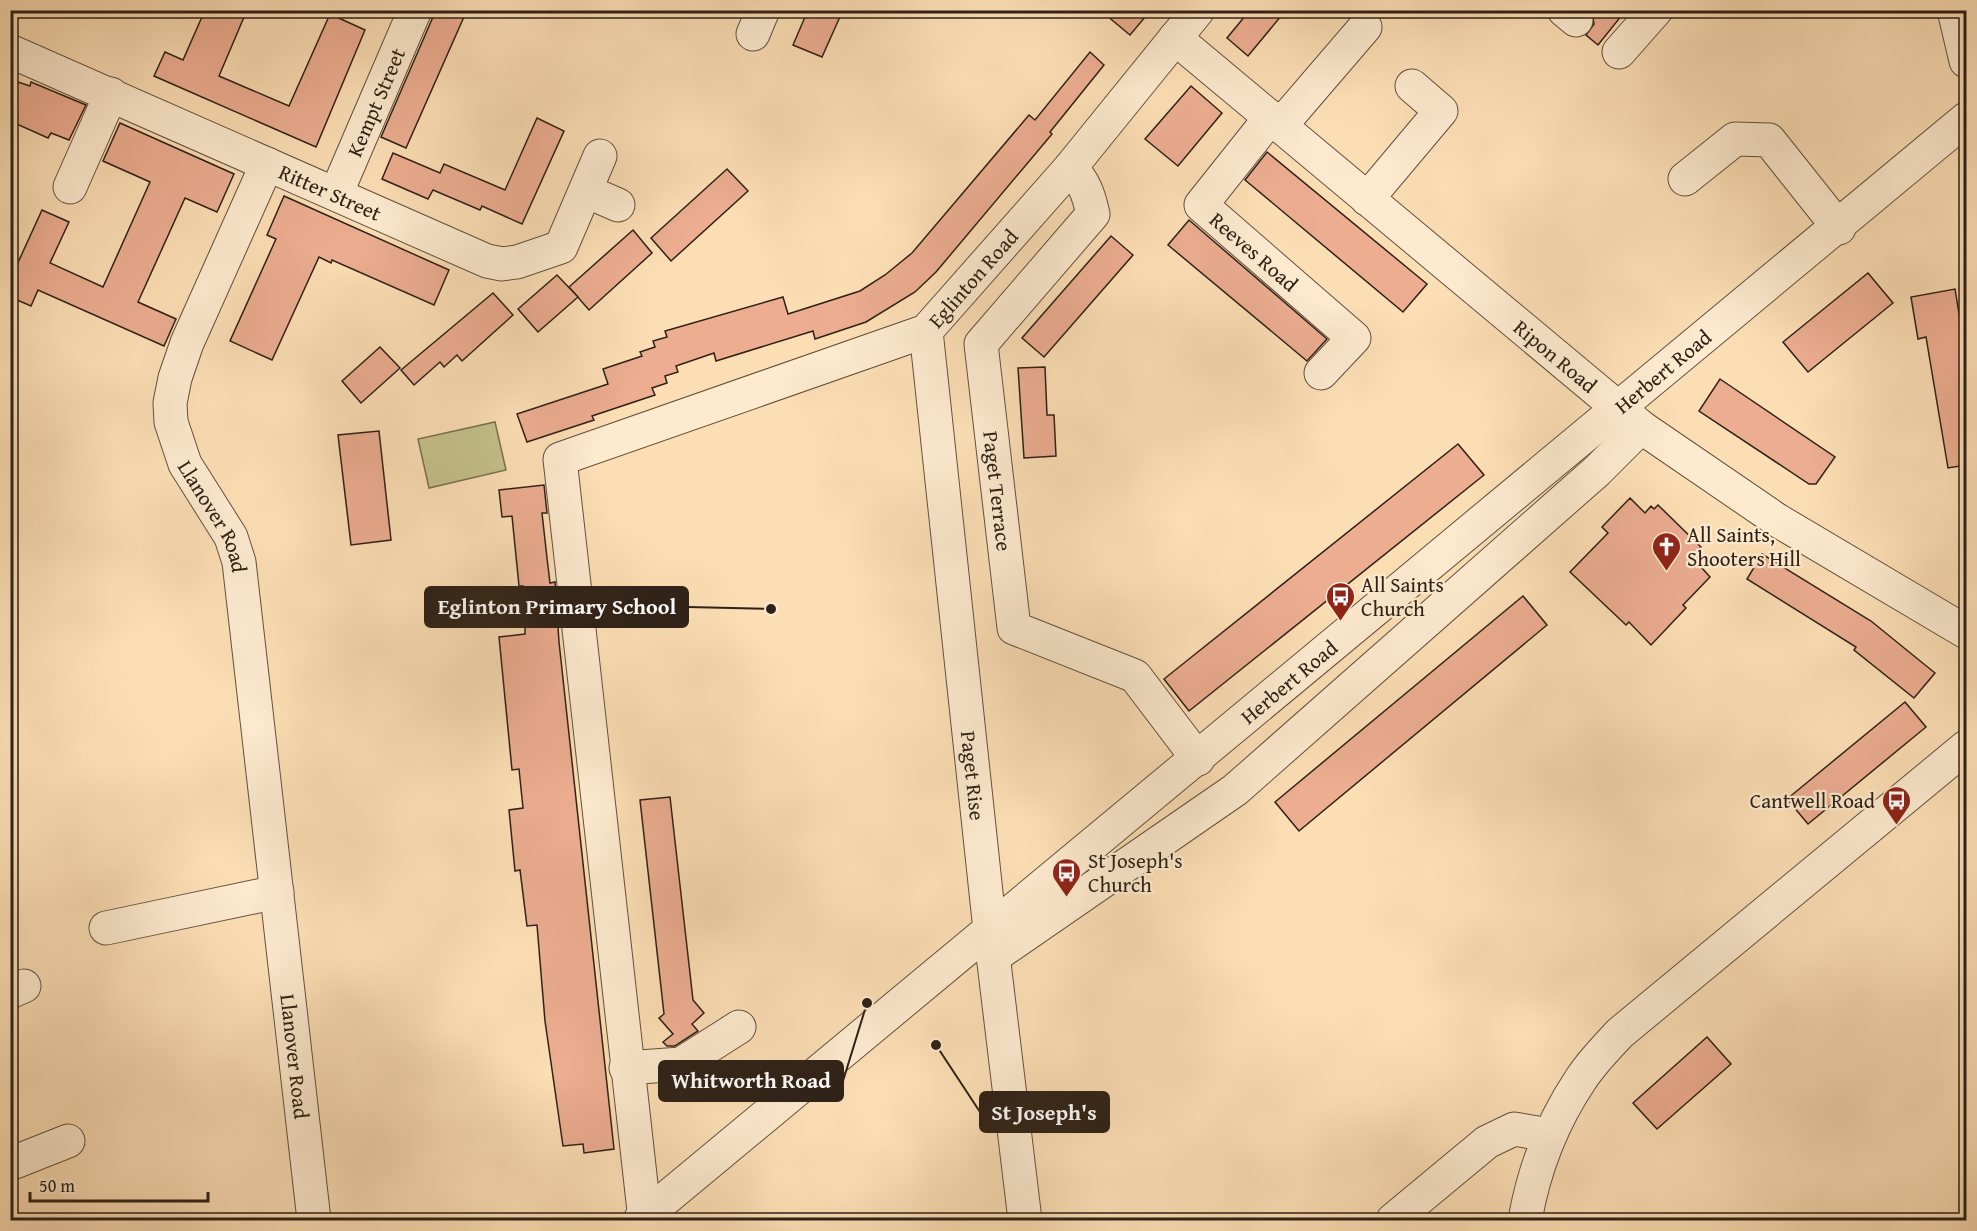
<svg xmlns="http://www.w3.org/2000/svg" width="1977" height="1231" font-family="'Gentium Book Plus',serif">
  <rect width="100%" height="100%" fill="#fcdeb5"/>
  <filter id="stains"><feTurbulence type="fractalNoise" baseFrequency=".00333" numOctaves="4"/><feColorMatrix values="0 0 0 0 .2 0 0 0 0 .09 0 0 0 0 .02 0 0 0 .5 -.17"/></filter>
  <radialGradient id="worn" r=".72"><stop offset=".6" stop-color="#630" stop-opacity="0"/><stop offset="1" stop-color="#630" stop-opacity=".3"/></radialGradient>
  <path fill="#c4c08a" stroke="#797050" stroke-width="1.5" d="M 495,422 L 506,470 L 429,488 L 418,439 Z"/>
  <g fill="#ecad91" stroke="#2e2117" stroke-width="1.5">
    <path d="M 205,10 L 247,10 L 219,76 L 289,106 L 330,14 L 365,30 L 316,147 L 154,76 L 165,52 L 183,60 Z"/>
    <path d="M 436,10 L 467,10 L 406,148 L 381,137 Z"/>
    <path d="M 808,10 L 843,10 L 822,57 L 793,45 Z"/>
    <path d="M 1100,10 L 1151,10 L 1130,35 Z"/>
    <path d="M 1250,10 L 1286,10 L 1248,56 L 1227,38 Z"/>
    <path d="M 1592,10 L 1626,10 L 1598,45 L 1586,35 L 1594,24 Z"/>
    <path d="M 1090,52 L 1104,65 L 1050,132 L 1052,134 L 936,272 L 915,292 L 866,322 L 815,339 L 813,331 L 716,361 L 714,353 L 676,366 L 678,372 L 665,376 L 667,383 L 652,388 L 655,395 L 592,416 L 594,420 L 527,442 L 517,414 L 608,384 L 603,369 L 642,356 L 640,352 L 655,347 L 653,341 L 667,337 L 665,331 L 783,297 L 788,314 L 860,291 L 885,275 L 912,253 L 1029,115 L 1035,120 Z"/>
    <path d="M 18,82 L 30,86 L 31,82 L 86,105 L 69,140 L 51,133 L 48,138 L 10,121 L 10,99 Z"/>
    <path d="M 1191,86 L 1222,113 L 1178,166 L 1145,139 Z"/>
    <path d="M 537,118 L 564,131 L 522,224 L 482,206 L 480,210 L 433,190 L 428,199 L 382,179 L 393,153 L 440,173 L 444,164 L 505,190 Z"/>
    <path d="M 120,123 L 234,174 L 217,212 L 185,198 L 138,302 L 176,319 L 164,346 L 38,290 L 31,306 L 10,297 L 10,280 L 42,210 L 69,222 L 50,263 L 103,287 L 150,182 L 103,161 Z"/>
    <path d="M 1267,152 L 1427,284 L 1403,312 L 1245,180 Z"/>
    <path d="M 727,169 L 748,191 L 671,261 L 651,238 Z"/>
    <path d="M 284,196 L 449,270 L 434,305 L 332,260 L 331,263 L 319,257 L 272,360 L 230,341 L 276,239 L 267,235 Z"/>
    <path d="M 1189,220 L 1327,339 L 1307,361 L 1168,245 Z"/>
    <path d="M 633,230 L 652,253 L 589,310 L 569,287 Z"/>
    <path d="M 1111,236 L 1133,255 L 1044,357 L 1022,338 Z"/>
    <path d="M 1868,273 L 1893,303 L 1808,372 L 1783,342 Z"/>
    <path d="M 557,275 L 578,297 L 538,332 L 518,309 Z"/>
    <path d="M 1955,289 L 1966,357 L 1966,465 L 1948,468 L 1926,337 L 1918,339 L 1911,297 Z"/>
    <path d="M 493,293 L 513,315 L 462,361 L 457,355 L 444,367 L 440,362 L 414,385 L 401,370 Z"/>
    <path d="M 380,347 L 400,368 L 361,403 L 342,381 Z"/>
    <path d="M 1045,367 L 1047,415 L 1054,415 L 1056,456 L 1024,458 L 1018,368 Z"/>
    <path d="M 1720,379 L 1835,457 L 1816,484 L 1809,484 L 1699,411 Z"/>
    <path d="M 379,431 L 391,540 L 351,545 L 338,435 Z"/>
    <path d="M 1458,444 L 1484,475 L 1189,711 L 1164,679 Z"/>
    <path d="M 544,485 L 547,513 L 542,513 L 547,558 L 550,583 L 555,582 L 559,642 L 614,1149 L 584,1153 L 583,1144 L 563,1146 L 545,1021 L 537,925 L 527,926 L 520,870 L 515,871 L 509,810 L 523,808 L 519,769 L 512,770 L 499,637 L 525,634 L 525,627 L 528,627 L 523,586 L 519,586 L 512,516 L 502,517 L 499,490 Z"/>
    <path d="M 1630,498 L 1645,513 L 1651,506 L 1654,509 L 1658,505 L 1701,547 L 1696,553 L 1707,563 L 1702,568 L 1710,577 L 1683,605 L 1686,608 L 1651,645 L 1629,622 L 1626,625 L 1570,572 L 1608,533 L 1602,527 Z"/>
    <path d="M 1762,554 L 1871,621 L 1935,673 L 1914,698 L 1854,650 L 1856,647 L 1747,579 Z"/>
    <path d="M 1523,596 L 1547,625 L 1299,831 L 1275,802 Z"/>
    <path d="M 1905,702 L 1926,727 L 1808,824 L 1787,799 Z"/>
    <path d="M 670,797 L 693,1000 L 704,1013 L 692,1024 L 698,1031 L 675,1046 L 667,1046 L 663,1042 L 673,1034 L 659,1018 L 664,1014 L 640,800 Z"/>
    <path d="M 1707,1037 L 1731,1064 L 1657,1129 L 1633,1103 Z"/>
  </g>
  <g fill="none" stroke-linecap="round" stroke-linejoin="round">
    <defs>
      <g id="minor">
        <path d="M 1564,10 L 1576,20"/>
        <path d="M 1954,10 L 1966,61"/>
        <path d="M 753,34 L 763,10"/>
        <path id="s1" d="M 1175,38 L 1641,427 L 1777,520 L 1966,632"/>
        <path id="s2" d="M 10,51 L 487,261 L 502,264 L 517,262 L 561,247 L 600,156"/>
        <path d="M 1619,52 L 1656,10"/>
        <path id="s3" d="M 1271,117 L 1201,205 L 1354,338 L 1321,373"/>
        <path d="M 1280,126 L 1365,27"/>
        <path id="s4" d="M 267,164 L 187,343 L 175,378 L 170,403 L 171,422 L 185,464 L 231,537 L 239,562 L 314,1220"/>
        <path id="s5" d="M 1070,168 C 1084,180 1089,196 1093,214 L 981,344 L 1014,628 L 1135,676 L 1198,759"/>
        <path d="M 1685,179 L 1735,139 L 1769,140 L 1839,228"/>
        <path d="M 70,187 L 111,94"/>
        <path d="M 586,191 L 618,205"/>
        <path id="s6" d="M 336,194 L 415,10"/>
        <path d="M 1367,199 L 1441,111 L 1412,86"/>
        <path id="s7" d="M 926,331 L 990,930 L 1025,1220"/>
        <path d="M 106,928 L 277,892"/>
        <path d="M 993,957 L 1235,790 L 1597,471 L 1641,427"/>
        <path d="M 10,992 L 24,986"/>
        <path d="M 626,1068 L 681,1064 L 739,1027"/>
        <path d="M 10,1164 L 68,1141"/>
        <path id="s8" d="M 640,1220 L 1966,119"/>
        <path id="s9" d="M 645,1220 L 560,459 L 926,331 L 1070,168 L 1198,10"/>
        <path d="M 1393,1220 L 1487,1142 L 1514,1129 L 1549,1135"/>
        <path d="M 1525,1220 C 1534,1169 1552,1122 1581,1079 C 1592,1062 1607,1047 1620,1033 L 1966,747"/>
      </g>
    </defs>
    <use href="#minor" stroke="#62503e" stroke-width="35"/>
    <use href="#minor" stroke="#fdeacf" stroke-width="33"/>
  </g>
  <defs>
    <symbol id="church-pin" viewBox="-11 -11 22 30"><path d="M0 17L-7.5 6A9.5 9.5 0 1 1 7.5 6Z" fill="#8f2418" stroke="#fdeacf"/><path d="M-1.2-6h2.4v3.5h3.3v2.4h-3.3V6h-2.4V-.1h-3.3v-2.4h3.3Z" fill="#fff"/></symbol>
    <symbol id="bus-pin" viewBox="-11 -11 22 30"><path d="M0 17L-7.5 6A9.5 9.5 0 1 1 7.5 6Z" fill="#8f2418" stroke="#fdeacf"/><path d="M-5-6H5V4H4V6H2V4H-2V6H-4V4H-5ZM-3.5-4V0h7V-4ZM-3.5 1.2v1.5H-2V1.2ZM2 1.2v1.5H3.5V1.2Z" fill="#fff"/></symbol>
  </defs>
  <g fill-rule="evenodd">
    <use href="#church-pin" x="1650" y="530" width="33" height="45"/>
    <use href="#bus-pin" x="1324" y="580" width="33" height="45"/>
    <use href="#bus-pin" x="1880" y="784" width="33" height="45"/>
    <use href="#bus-pin" x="1050" y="856" width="33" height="45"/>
  </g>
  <g text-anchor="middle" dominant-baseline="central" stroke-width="4.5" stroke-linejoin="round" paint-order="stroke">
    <g font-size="21" fill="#2e2117" stroke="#fdeacf">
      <text stroke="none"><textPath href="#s6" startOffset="100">Kempt Street</textPath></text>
      <text stroke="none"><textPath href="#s2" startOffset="350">Ritter Street</textPath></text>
      <text stroke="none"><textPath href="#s3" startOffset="183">Reeves Road</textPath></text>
      <text stroke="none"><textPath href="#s9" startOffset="1224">Eglinton Road</textPath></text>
      <text stroke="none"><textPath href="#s1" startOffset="496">Ripon Road</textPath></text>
      <text stroke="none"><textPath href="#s8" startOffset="1329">Herbert Road</textPath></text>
      <text stroke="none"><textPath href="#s5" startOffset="372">Paget Terrace</textPath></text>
      <text stroke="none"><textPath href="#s4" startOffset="382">Llanover Road</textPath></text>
      <text stroke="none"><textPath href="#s8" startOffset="843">Herbert Road</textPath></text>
      <text stroke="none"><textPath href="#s7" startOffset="447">Paget Rise</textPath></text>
      <text stroke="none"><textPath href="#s4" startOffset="932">Llanover Road</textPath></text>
    </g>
    <g font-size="21" fill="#2e2117" stroke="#fdeacf" text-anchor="start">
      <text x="1687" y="534">All Saints,<tspan x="1687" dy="24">Shooters Hill</tspan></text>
      <text x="1361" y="584">All Saints<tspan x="1361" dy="24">Church</tspan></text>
      <text x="1875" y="800" text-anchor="end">Cantwell Road</text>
      <text x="1088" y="860">St Joseph's<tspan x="1088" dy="24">Church</tspan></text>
    </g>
  </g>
  <path fill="none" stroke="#2e2117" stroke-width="2" d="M771 609L688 607M867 1003L843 1081M936 1045L980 1112"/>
  <g fill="#2e2117" stroke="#fdeacf" stroke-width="2">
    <circle cx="771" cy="609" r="6"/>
    <circle cx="867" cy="1003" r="6"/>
    <circle cx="936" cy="1045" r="6"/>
  </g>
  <g fill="#2e2117" stroke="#2e2117" stroke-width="2">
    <rect x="425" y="587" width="263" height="40" rx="6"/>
    <rect x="659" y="1061" width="184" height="40" rx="6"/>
    <rect x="980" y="1092" width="129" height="40" rx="6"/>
  </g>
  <g font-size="22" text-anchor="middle" font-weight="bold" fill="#fff">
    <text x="557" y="614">Eglinton Primary School</text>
    <text x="751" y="1088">Whitworth Road</text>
    <text x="1044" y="1120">St Joseph's</text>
  </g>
  <rect width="1977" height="1231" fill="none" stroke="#fcdeb5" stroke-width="36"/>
  <rect x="12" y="12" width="1953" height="1207" fill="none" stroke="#2e2117" stroke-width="3"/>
  <rect x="18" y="18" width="1941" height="1195" fill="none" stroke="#2e2117" stroke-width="1.5"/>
  <path d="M30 1192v9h178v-9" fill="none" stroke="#2e2117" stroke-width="3"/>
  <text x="39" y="1192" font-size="18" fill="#2e2117" stroke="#fdeacf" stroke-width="4.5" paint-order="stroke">50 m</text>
  <rect width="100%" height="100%" filter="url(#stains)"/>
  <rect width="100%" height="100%" fill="url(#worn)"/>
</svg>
